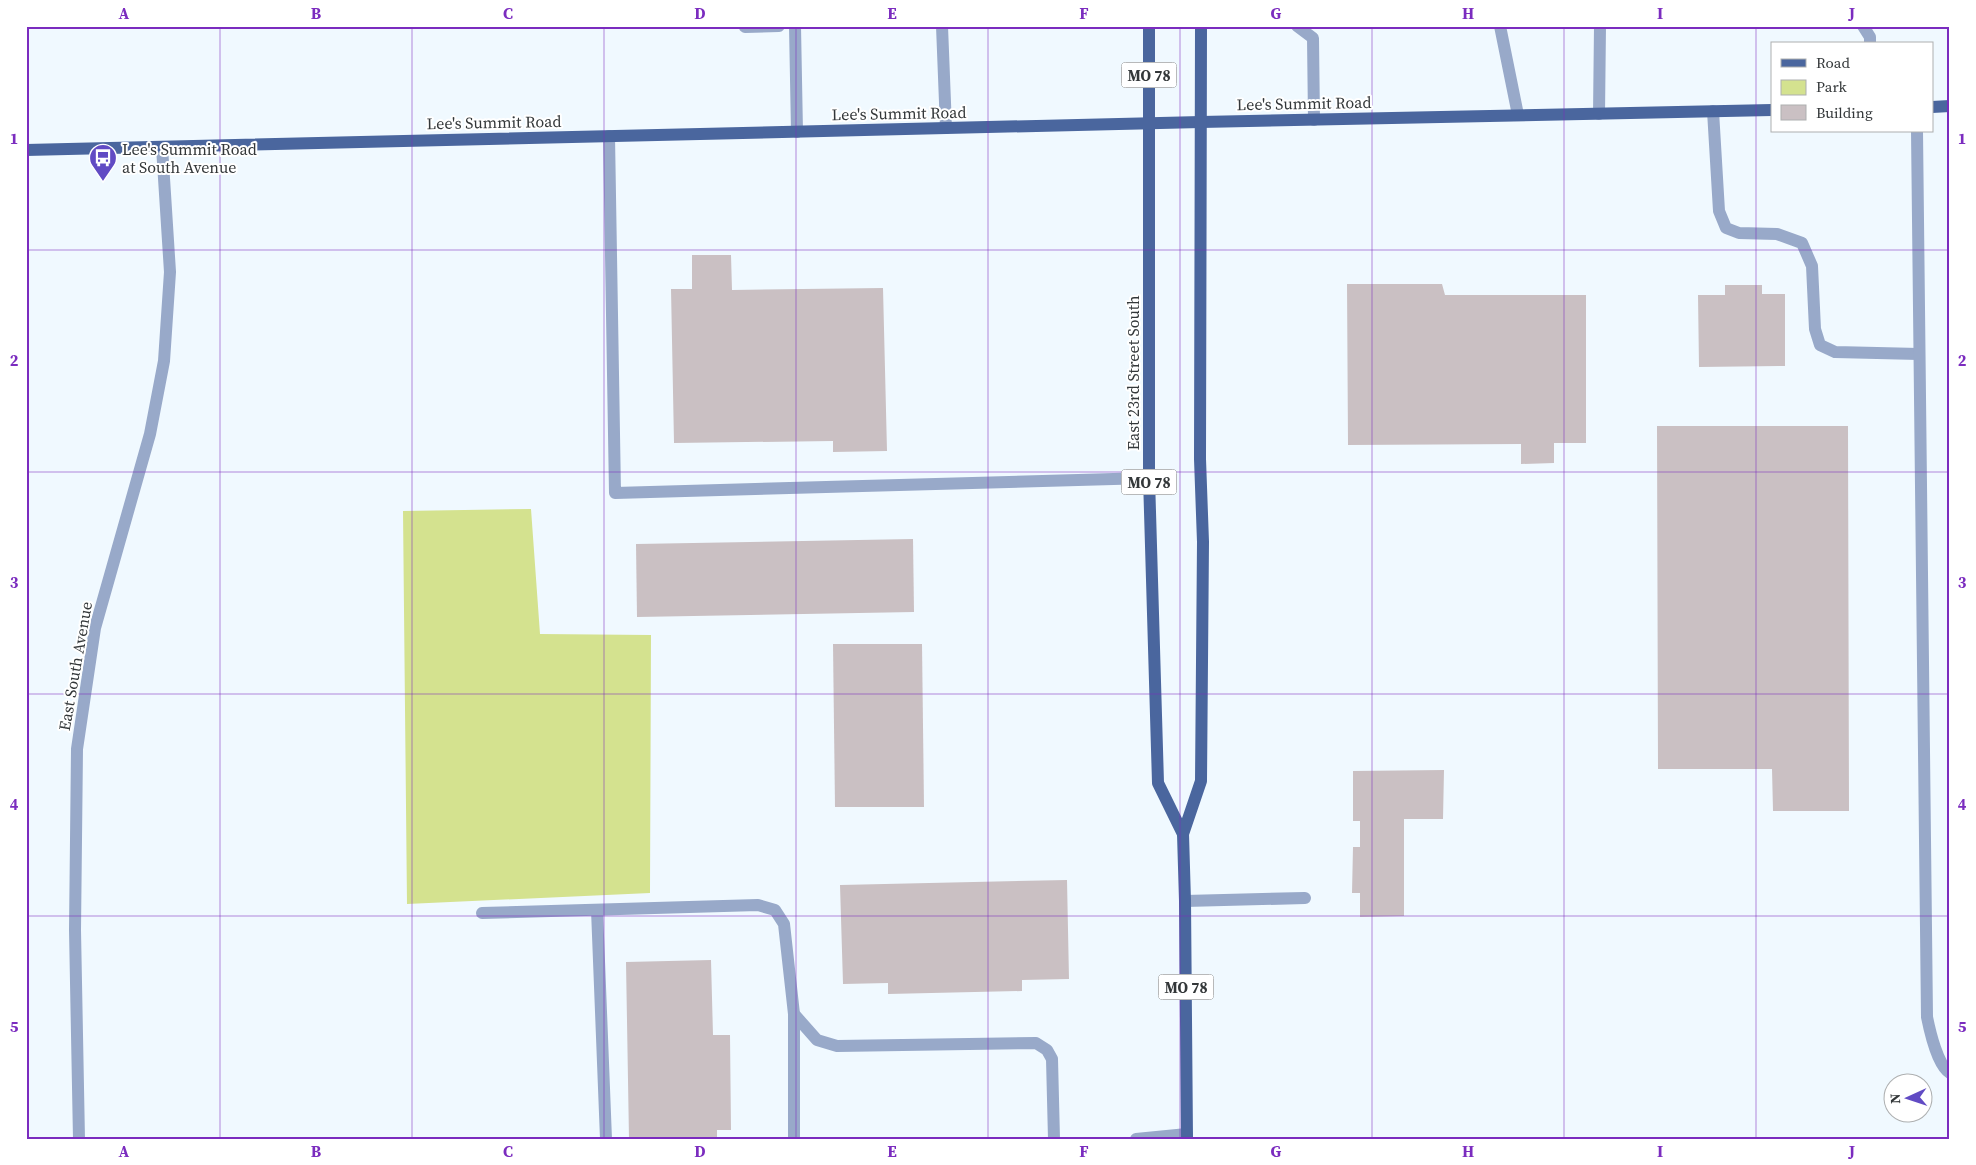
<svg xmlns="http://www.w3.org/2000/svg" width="1976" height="1165" font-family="'Source Serif 4',serif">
  <rect width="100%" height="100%" fill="#f0f9ff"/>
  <path fill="#d4e28f" d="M 531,509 L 540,634 L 651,635 L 650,893 L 407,904 L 403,511 Z"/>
  <g fill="#cac0c3">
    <path d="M 692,255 L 731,255 L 732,290 L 883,288 L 887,451 L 833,452 L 833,441 L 674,443 L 671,289 L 692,289 Z"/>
    <path d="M 1347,284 L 1442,284 L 1445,295 L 1586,295 L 1586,443 L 1554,443 L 1554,463 L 1521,464 L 1521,444 L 1348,445 Z"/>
    <path d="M 1725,285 L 1762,285 L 1762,294 L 1785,294 L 1785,366 L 1699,367 L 1698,295 L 1725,295 Z"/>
    <path d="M 1657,426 L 1848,426 L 1849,811 L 1773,811 L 1772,769 L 1658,769 Z"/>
    <path d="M 913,539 L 914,612 L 637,617 L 636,544 Z"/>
    <path d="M 833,644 L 922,644 L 924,807 L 835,807 Z"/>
    <path d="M 1444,770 L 1443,819 L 1404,819 L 1404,916 L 1360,917 L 1360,893 L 1352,893 L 1353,847 L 1360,847 L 1360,821 L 1353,821 L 1353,771 Z"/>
    <path d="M 1067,880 L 1069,979 L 1022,980 L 1022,991 L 888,994 L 888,983 L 843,984 L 840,885 Z"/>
    <path d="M 711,960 L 713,1035 L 730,1035 L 731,1130 L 717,1130 L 717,1139 L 629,1139 L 626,962 Z"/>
  </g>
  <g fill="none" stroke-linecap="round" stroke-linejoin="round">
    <g stroke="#98a9c9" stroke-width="12">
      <path d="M 795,26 L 797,132"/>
      <path d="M 942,26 L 946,128"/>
      <path d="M 1297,26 L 1313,38 L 1314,120"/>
      <path d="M 1500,26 L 1518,115"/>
      <path d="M 1863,26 L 1870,37 L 1870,44"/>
      <path d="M 745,27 L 779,26"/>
      <path d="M 1713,111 L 1719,211 L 1726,228 L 1739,233 L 1777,234 L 1802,243 L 1812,266 L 1815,329 L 1820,345 L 1835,352 L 1919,354"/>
      <path d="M 1599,114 L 1600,26"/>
      <path d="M 1917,131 L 1927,1017 C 1930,1032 1938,1066 1950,1073"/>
      <path d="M 609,136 L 615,493 L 1149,478"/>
      <path d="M 1185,901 L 1305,898"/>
      <path d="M 597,910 L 606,1139"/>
      <path d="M 482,913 L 758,905 L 775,910 L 784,924 L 794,1014 L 817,1040 L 837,1046 L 1036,1043 L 1047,1050 L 1052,1059 L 1054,1139"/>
      <path d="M 794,1014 L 794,1139"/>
      <path d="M 79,1139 L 75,930 L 77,749 L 95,628 L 150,434 L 164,361 L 170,272 L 162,147"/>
      <path d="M 1136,1139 L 1187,1134"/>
    </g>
    <g stroke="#4a669e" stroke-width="12">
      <path d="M 1149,26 L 1149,478 L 1158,783 L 1183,834"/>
      <path d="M 1932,107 L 1950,106"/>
      <path d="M 26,150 L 1201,122 L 1772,110"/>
      <path d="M 1187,1139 L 1185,901 L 1183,834 L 1201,781 L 1203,542 L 1200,459 L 1201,26"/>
    </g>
  </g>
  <path fill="none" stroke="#7b2cbf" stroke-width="1" stroke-opacity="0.55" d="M 220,26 L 220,1139M 412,26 L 412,1139M 604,26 L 604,1139M 796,26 L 796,1139M 988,26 L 988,1139M 1180,26 L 1180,1139M 1372,26 L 1372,1139M 1564,26 L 1564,1139M 1756,26 L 1756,1139M 26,250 L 1950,250M 26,472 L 1950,472M 26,694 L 1950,694M 26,916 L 1950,916"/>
  <defs>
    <symbol id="bus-pin" viewBox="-11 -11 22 30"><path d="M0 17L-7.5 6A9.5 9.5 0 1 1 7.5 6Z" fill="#614bc4" stroke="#fff"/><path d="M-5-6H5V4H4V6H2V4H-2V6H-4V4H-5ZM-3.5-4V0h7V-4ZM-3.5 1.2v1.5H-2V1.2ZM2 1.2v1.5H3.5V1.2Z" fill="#fff"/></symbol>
  </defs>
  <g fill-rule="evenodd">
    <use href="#bus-pin" x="87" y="142" width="32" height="43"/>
  </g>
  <g text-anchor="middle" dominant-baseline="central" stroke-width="4" stroke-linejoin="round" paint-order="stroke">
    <g fill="#fff" stroke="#707374" stroke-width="1">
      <rect x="1121.5" y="62.5" width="55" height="25" rx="4"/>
      <rect x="1121.5" y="469.5" width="55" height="25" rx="4"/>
      <rect x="1158.5" y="974.5" width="55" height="25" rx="4"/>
    </g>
    <g font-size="15" font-weight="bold" fill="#333739">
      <text x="1149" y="75">MO 78</text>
      <text x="1149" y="482">MO 78</text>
      <text x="1186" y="987">MO 78</text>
    </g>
    <g font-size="16" fill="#333739" stroke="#fff">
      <text transform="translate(1304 103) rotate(-1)">Lee's Summit Road</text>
      <text transform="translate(899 113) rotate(-1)">Lee's Summit Road</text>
      <text transform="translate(494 122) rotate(-1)">Lee's Summit Road</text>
      <text transform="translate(1133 373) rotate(-90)">East 23rd Street South</text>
      <text transform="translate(75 666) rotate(-80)">East South Avenue</text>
    </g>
    <g font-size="16" fill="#333739" stroke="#fff" text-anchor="start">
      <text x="122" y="149">Lee's Summit Road<tspan x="122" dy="18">at South Avenue</tspan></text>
    </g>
  </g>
  <rect width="1976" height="1165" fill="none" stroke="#ffffff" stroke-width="55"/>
  <rect x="1771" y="42" width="162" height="90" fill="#ffffff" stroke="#adafb0"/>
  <rect x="1781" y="59" width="25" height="8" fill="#4a669e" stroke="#adafb0"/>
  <text x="1816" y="68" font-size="15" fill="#333739">Road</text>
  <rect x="1781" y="80" width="25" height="15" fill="#d4e28f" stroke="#adafb0"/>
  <text x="1816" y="92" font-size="15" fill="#333739">Park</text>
  <rect x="1781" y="105" width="25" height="15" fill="#cac0c3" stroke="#adafb0"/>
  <text x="1816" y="118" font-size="15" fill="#333739">Building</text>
  <g transform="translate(1908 1098) rotate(267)"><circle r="24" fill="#ffffff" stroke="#adafb0"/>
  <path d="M0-4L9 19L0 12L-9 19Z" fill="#614bc4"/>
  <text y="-8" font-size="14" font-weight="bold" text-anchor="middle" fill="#333739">N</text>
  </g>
  <rect x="28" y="28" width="1920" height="1110" fill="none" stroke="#7b2cbf" stroke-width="2"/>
  <g font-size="16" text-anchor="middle" font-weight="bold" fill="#7b2cbf">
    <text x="124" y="19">A</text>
    <text x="316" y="19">B</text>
    <text x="508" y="19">C</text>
    <text x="700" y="19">D</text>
    <text x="892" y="19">E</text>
    <text x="1084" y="19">F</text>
    <text x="1276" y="19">G</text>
    <text x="1468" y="19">H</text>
    <text x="1660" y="19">I</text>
    <text x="1852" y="19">J</text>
    <text x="14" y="144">1</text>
    <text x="1962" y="144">1</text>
    <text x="14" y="366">2</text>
    <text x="1962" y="366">2</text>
    <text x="14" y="588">3</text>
    <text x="1962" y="588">3</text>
    <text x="14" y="810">4</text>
    <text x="1962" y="810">4</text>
    <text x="14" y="1032">5</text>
    <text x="1962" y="1032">5</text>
    <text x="124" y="1157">A</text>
    <text x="316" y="1157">B</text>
    <text x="508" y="1157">C</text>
    <text x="700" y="1157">D</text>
    <text x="892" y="1157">E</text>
    <text x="1084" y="1157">F</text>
    <text x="1276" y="1157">G</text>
    <text x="1468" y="1157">H</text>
    <text x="1660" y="1157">I</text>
    <text x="1852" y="1157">J</text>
  </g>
</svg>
